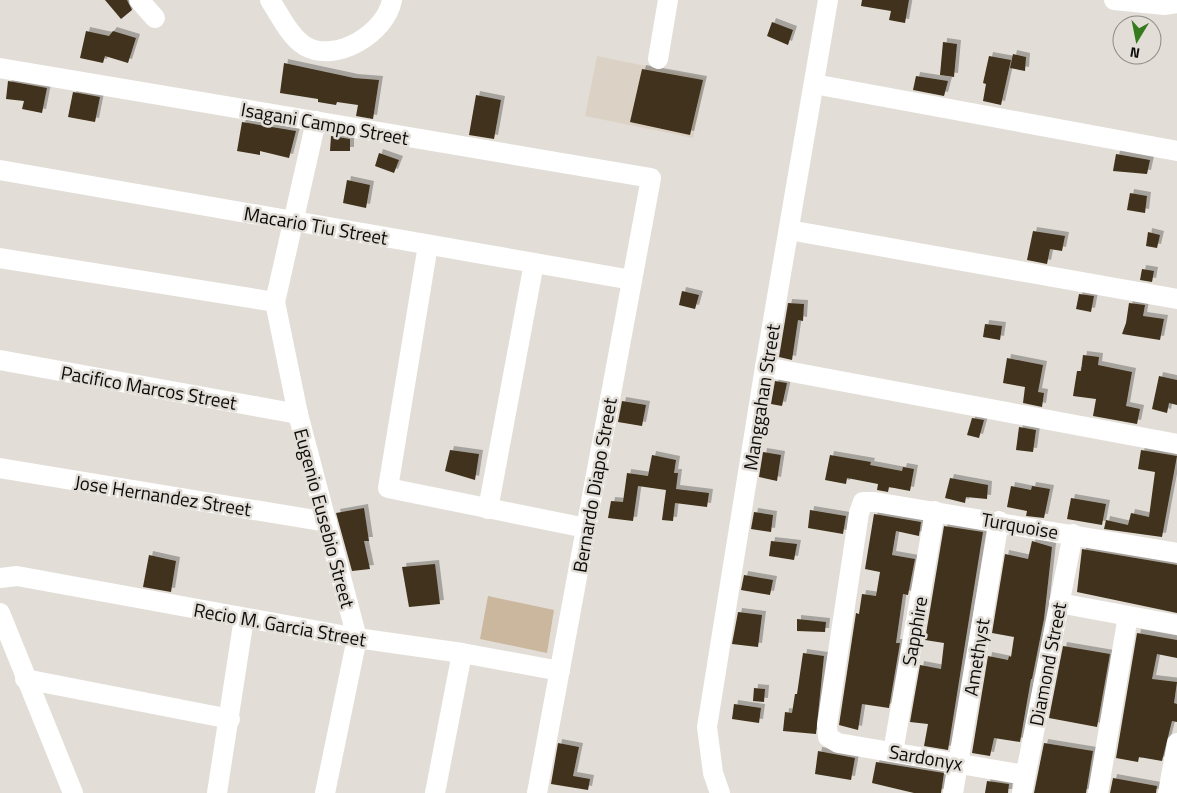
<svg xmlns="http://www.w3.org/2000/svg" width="1177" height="793" font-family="'Titillium Web',sans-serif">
  <defs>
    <filter id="shadow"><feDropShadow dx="4" dy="-4" stdDeviation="0" flood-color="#0004"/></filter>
  </defs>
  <rect width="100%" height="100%" fill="#e2ded7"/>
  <path fill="#dbd2c5" d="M 597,56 L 705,78 L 693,138 L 585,116 Z"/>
  <path fill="#cab79e" d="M 488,596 L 554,610 L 547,653 L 480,639 Z"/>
  <g fill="#40311a" filter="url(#shadow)">
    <path d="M 105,0 L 127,0 L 132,10 L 121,19 Z"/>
    <path d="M 862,0 L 909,0 L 905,23 L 889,20 L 891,11 L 861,6 Z"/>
    <path d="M 772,22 L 793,30 L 788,45 L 767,36 Z"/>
    <path d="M 86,31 L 109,36 L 113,31 L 136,38 L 128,63 L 105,56 L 103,63 L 80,58 Z"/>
    <path d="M 943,42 L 957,44 L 954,77 L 940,75 Z"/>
    <path d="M 1013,54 L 1026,57 L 1025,71 L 1010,68 Z"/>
    <path d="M 989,56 L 1011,60 L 1001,105 L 983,101 L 986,84 L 983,83 Z"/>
    <path d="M 284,63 L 354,78 L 379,80 L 373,119 L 356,116 L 358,105 L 337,102 L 336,105 L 318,102 L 318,99 L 280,93 Z"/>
    <path d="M 642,69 L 703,80 L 690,135 L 630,122 Z"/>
    <path d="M 916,76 L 948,81 L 944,96 L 913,90 Z"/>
    <path d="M 8,81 L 47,88 L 42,113 L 22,109 L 24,101 L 6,99 Z"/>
    <path d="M 73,92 L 100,97 L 95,122 L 68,117 Z"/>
    <path d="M 476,95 L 501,100 L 494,139 L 469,135 Z"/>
    <path d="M 242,122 L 296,131 L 289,158 L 260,151 L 260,155 L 237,151 Z"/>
    <path d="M 331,136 L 350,139 L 350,151 L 330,151 Z"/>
    <path d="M 379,153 L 399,160 L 394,173 L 375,166 Z"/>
    <path d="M 1116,154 L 1150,160 L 1147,174 L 1113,171 Z"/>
    <path d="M 347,180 L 370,185 L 366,208 L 343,203 Z"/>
    <path d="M 1130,193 L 1147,196 L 1145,213 L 1127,210 Z"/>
    <path d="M 1033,231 L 1065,236 L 1062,251 L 1050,249 L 1047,264 L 1027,260 Z"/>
    <path d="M 1148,232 L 1160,235 L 1157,248 L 1146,246 Z"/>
    <path d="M 1142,269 L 1154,271 L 1152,282 L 1140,280 Z"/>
    <path d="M 682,291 L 699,295 L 695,309 L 679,305 Z"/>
    <path d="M 1079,294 L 1094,296 L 1091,312 L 1076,309 Z"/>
    <path d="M 788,303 L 804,304 L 803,321 L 798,320 L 792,360 L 779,357 Z"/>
    <path d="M 1129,303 L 1145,305 L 1143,316 L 1164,319 L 1160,340 L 1122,334 L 1126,323 Z"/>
    <path d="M 985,324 L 1002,326 L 1000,340 L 983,337 Z"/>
    <path d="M 1083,355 L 1099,357 L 1098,365 L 1132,372 L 1126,406 L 1140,409 L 1137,424 L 1093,416 L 1096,399 L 1073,396 L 1077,371 L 1081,371 Z"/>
    <path d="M 1007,358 L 1043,365 L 1038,392 L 1044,393 L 1042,407 L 1023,403 L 1025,387 L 1003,383 Z"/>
    <path d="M 1159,376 L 1177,380 L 1177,405 L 1169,403 L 1167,413 L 1152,409 Z"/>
    <path d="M 775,381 L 787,383 L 782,406 L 771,404 Z"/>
    <path d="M 622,401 L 646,405 L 642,426 L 618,422 Z"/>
    <path d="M 972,418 L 984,420 L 979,438 L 967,435 Z"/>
    <path d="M 1019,427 L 1036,430 L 1033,452 L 1016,450 Z"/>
    <path d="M 450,450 L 479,454 L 475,480 L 445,471 Z"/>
    <path d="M 1141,450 L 1177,456 L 1162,537 L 1104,529 L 1106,520 L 1128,525 L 1131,513 L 1149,517 L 1155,472 L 1138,469 Z"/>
    <path d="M 763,452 L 781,455 L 777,481 L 759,477 Z"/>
    <path d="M 652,455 L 676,460 L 674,473 L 678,473 L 676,489 L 709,493 L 707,507 L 675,503 L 673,521 L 662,520 L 666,490 L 638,486 L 633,521 L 608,518 L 611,501 L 623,502 L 627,473 L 648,476 Z"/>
    <path d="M 830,455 L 871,462 L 870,465 L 902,471 L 903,467 L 914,469 L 910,491 L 889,487 L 888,492 L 877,490 L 878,484 L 847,478 L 846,484 L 825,480 Z"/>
    <path d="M 950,478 L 988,485 L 987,499 L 966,497 L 965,503 L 945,498 Z"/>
    <path d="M 1011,486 L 1031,490 L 1032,486 L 1050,489 L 1044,518 L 1026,516 L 1027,511 L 1007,507 Z"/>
    <path d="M 1071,498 L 1106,504 L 1102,525 L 1067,519 Z"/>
    <path d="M 364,508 L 369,541 L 364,541 L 370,569 L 352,571 L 336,513 Z"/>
    <path d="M 810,510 L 846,516 L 843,534 L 808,528 Z"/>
    <path d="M 754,512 L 773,515 L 771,532 L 751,529 Z"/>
    <path d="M 874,514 L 921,522 L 919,536 L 896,531 L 892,555 L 915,559 L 908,595 L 903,594 L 896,643 L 900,643 L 889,708 L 862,704 L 858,730 L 839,725 L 856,613 L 859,614 L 862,594 L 876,596 L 880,572 L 865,569 Z"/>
    <path d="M 944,526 L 983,532 L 948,750 L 924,746 L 928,724 L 910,722 L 920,665 L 941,669 L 944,643 L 925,640 Z"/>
    <path d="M 771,541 L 797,544 L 794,560 L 769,556 Z"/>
    <path d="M 1032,541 L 1052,547 L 1044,619 L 1032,679 L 1031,679 L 1020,742 L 994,738 L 990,756 L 972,753 L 988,656 L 1008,660 L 1009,656 L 1011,657 L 1014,637 L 992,633 L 1005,554 L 1028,559 Z"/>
    <path d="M 1082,549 L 1177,565 L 1177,613 L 1077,592 Z"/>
    <path d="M 149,555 L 176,561 L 171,592 L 143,587 Z"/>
    <path d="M 435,564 L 440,604 L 409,607 L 402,567 Z"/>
    <path d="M 744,575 L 773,580 L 770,595 L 741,590 Z"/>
    <path d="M 738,612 L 762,615 L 758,647 L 732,644 Z"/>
    <path d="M 797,619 L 826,622 L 825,632 L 797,631 Z"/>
    <path d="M 1137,633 L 1177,640 L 1177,658 L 1157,654 L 1152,679 L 1177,682 L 1174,703 L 1177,704 L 1177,722 L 1172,721 L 1162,761 L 1139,757 L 1138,762 L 1116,758 Z"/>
    <path d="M 1063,646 L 1110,654 L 1097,727 L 1049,718 Z"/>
    <path d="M 803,653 L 824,656 L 816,734 L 783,731 L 785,712 L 792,713 L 795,694 L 797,694 Z"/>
    <path d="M 754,688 L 765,689 L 764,702 L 753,701 Z"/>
    <path d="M 734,704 L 761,708 L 759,723 L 732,719 Z"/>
    <path d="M 558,743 L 579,747 L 573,776 L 590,779 L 588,790 L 551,784 Z"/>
    <path d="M 1044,743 L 1093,751 L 1086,793 L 1034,793 Z"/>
    <path d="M 818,751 L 855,758 L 851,780 L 815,774 Z"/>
    <path d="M 876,762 L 944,773 L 941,793 L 914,793 L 872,783 Z"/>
    <path d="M 1113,778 L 1157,786 L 1156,793 L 1110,793 Z"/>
    <path d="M 987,781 L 1009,784 L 1008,793 L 985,793 Z"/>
  </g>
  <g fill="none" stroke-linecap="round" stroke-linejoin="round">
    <g stroke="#fff" stroke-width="20">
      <path d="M 139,0 L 155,18"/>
      <path d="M 270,0 C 279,14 290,37 305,46 C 336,64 386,33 392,0"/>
      <path d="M 1114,0 L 1165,5 L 1177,3"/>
      <path d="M 658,59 L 668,0"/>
      <path d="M 0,68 L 651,178 L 537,793"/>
      <path d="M 814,84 L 1177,151"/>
      <path d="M 316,121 L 275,302 L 298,414 L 357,638 L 325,793"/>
      <path d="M 0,170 L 632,280"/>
      <path d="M 789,230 L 1177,299"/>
      <path d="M 428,245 L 388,488 L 586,528"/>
      <path d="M 0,258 L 275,302"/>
      <path d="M 0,360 L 298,414"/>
      <path d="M 765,367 L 1177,444"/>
      <path d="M 0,468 L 327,522"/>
      <path d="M 488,509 L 534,263"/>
      <path d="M 0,578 L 17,576 L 357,638 L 462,653 L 560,671"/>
      <path d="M 1059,603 L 1177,625"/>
      <path d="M 0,613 L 73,793"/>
      <path d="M 25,679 L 230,719"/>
      <path d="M 893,752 L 935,511"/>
      <path d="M 1025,775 L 838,743 L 828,737 L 827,725 L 859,513 L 863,502 L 875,502 L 1177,553"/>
      <path d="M 217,793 L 244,618"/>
      <path d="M 435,793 L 462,653"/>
      <path d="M 720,793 L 713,773 L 707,727 L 765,367 L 828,0"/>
      <path d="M 953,793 L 999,521"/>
      <path d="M 1022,793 L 1073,534"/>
      <path d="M 1098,793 L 1128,616"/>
      <path d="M 1168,793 L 1177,743"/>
    </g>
  </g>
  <g text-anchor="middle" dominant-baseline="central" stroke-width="5" stroke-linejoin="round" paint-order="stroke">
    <g font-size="19" fill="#0d0c0a" stroke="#e2ded7">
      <text transform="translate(325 123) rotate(10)">Isagani Campo Street</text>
      <text transform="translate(316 225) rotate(10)">Macario Tiu Street</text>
      <text transform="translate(149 387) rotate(10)">Pacifico Marcos Street</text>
      <text transform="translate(761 397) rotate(-81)">Manggahan Street</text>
      <text transform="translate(594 485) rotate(-80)">Bernardo Diapo Street</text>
      <text transform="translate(163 495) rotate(9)">Jose Hernandez Street</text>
      <text transform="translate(325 518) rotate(75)">Eugenio Eusebio Street</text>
      <text transform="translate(1020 525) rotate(10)">Turquoise</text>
      <text transform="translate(280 624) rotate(10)">Recio M. Garcia Street</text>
      <text transform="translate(914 631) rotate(-80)">Sapphire</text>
      <text transform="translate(976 657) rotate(-81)">Amethyst</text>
      <text transform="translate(1047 664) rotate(-79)">Diamond Street</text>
      <text transform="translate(926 757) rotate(10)">Sardonyx</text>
    </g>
  </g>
  <g transform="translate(1137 40) rotate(190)"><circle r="24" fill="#e2ded7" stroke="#8d8a85"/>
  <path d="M0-4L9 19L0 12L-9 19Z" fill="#357a1d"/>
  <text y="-8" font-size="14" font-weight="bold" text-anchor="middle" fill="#0d0c0a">N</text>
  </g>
</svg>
